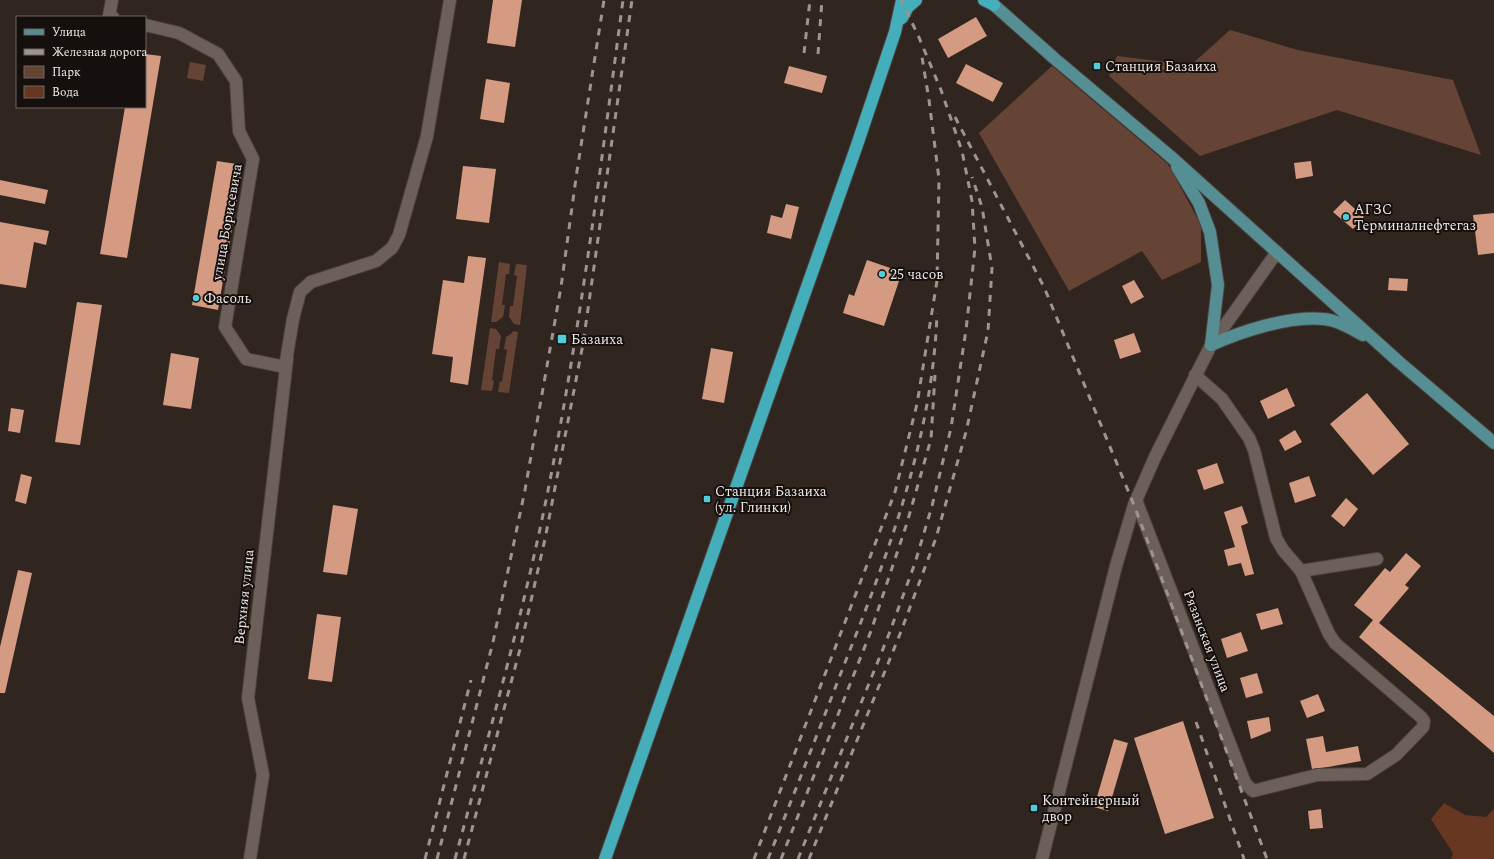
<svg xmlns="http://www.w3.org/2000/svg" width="1494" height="859" font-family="Spectral,serif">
  <rect width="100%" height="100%" fill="#312520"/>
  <g fill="#664435">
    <path d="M 1230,30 L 1298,50 L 1453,80 L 1481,155 L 1337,110 L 1200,156 L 1109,76 L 1117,56 L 1191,65 Z"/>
    <path d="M 190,62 L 206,65 L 203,81 L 187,78 Z"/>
    <path d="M 1052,66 L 1168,164 L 1201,225 L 1201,262 L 1162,280 L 1142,251 L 1069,291 L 979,133 Z"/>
    <path d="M 499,262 L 510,264 L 509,274 L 506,274 L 502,305 L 505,305 L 503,317 L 496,322 L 491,322 Z"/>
    <path d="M 516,264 L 527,265 L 520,325 L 514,324 L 509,317 L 510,306 L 513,306 L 517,276 L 514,275 Z"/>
    <path d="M 490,328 L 496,329 L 501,336 L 499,349 L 496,349 L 492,380 L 494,381 L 492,391 L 481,390 Z"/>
    <path d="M 513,331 L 518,332 L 509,393 L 498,392 L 500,381 L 502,382 L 507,350 L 504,349 L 506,337 L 511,334 Z"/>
  </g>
  <path fill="#683721" d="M 1444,803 L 1465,815 L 1486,817 L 1494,809 L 1494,859 L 1451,859 L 1453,853 L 1431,819 Z"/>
  <g fill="#d49b82">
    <path d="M 493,0 L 522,0 L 515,47 L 487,43 Z"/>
    <path d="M 976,17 L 987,36 L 948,58 L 938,39 Z"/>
    <path d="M 145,54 L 161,56 L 127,258 L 100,254 L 125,107 L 145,107 Z"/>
    <path d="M 966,64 L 1003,83 L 993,102 L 956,83 Z"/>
    <path d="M 789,66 L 827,76 L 822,93 L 784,83 Z"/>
    <path d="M 486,79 L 510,83 L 504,123 L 480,119 Z"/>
    <path d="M 217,161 L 243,165 L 218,310 L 192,305 Z"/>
    <path d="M 1311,161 L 1313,176 L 1296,179 L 1294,163 Z"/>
    <path d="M 463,166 L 496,169 L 489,223 L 456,219 Z"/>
    <path d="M 0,180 L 48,190 L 45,204 L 0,195 Z"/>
    <path d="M 1345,200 L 1364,217 L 1353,229 L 1333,212 Z"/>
    <path d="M 786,204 L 799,207 L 791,239 L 767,233 L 771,215 L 782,218 Z"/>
    <path d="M 1494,213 L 1494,253 L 1478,255 L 1473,215 Z"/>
    <path d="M 0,222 L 49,231 L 46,245 L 34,242 L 26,288 L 0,284 Z"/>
    <path d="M 468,256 L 486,258 L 468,385 L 450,382 L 453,357 L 432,354 L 443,280 L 464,283 Z"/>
    <path d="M 867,260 L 902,272 L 884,326 L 843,313 L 849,294 L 854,296 Z"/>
    <path d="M 1389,278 L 1408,279 L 1407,291 L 1388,290 Z"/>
    <path d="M 1134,280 L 1144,297 L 1131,304 L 1122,286 Z"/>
    <path d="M 77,302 L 102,305 L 80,445 L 55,442 Z"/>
    <path d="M 1134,333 L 1141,352 L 1120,359 L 1114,340 Z"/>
    <path d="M 711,348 L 733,352 L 724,403 L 702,399 Z"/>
    <path d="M 171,353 L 199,358 L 191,409 L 163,405 Z"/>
    <path d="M 1287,388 L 1295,406 L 1268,419 L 1260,401 Z"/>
    <path d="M 1367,393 L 1409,444 L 1373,475 L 1330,424 Z"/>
    <path d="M 11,408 L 24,410 L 20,433 L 8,431 Z"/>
    <path d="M 1295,430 L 1302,442 L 1285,451 L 1279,440 Z"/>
    <path d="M 1217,463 L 1224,483 L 1204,490 L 1197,470 Z"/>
    <path d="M 21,474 L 32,477 L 26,504 L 15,501 Z"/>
    <path d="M 1309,476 L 1316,496 L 1295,503 L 1289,483 Z"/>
    <path d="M 1346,498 L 1358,509 L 1344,527 L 1331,516 Z"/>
    <path d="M 333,505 L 358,509 L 347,575 L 323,572 Z"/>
    <path d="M 1242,506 L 1248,523 L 1241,526 L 1254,574 L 1245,576 L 1241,563 L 1228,566 L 1224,550 L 1235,547 L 1224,512 Z"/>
    <path d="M 1406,553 L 1421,566 L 1405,585 L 1409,588 L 1379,623 L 1494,716 L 1494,753 L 1359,637 L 1373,620 L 1354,605 L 1385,568 L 1390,572 Z"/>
    <path d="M 18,570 L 32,573 L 5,693 L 0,693 L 0,647 Z"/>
    <path d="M 1278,608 L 1283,624 L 1261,630 L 1256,614 Z"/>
    <path d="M 317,614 L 341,617 L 332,682 L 308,679 Z"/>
    <path d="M 1241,632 L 1248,651 L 1227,658 L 1221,639 Z"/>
    <path d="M 1257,673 L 1263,693 L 1246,698 L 1240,678 Z"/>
    <path d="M 1318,694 L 1325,711 L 1307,718 L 1300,701 Z"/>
    <path d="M 1269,717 L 1271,731 L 1251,739 L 1247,721 Z"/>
    <path d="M 1183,721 L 1214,818 L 1165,834 L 1134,738 Z"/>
    <path d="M 1323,736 L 1326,752 L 1358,746 L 1361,761 L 1328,767 L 1312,769 L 1306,739 Z"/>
    <path d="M 1114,739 L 1128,743 L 1108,811 L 1094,807 Z"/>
    <path d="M 1321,809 L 1323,828 L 1310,829 L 1308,811 Z"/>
  </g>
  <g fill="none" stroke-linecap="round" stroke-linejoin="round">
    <defs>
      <g id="minor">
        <path d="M 112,0 L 109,16 L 113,17"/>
        <path d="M 145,25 L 179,33 L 218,54 L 236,81 L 239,131 L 253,159 L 225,327 L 246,359 L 285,367 L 293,319 L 300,292 L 311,282 L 376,261 L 392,248 L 399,235 L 427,136 L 450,0"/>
        <path d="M 1195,375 L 1222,399 L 1249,438 L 1254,450 L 1276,538 L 1283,550 L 1301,571 L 1377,559"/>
        <path d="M 1136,500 L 1245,783 L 1253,791 L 1317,775 L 1367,774 L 1396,755 L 1423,727 L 1424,721 L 1421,717 L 1335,643 L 1329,634 L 1301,571"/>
        <path d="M 250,859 L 263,775 L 248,698 L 287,359"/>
        <path d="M 1042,859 L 1116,566 L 1134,505 L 1155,457 L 1211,345 L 1277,252"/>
      </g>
      <g id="major">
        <path d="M 994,5 L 1055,59 L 1170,156 L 1399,362 L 1494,443"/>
        <path d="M 1177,167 L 1199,203 L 1210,232 L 1218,285 L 1211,345"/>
        <path d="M 1211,345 C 1242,331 1288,316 1323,319 C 1337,320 1350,328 1363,335"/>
      </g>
      <g id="highway">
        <path d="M 984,0 L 994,5"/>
        <path d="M 902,18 L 908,7 L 916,0"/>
        <path d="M 605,859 L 856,148 L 895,32 L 902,0"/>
      </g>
    </defs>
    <use href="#minor" stroke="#4c423f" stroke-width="14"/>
    <use href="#major" stroke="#4c423f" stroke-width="14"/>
    <use href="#highway" stroke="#4c423f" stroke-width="14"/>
    <use href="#minor" stroke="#6d605a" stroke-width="12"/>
    <use href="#major" stroke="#558f94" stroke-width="12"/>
    <use href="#highway" stroke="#45aebb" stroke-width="12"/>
    <g stroke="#9e9490" stroke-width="3" stroke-dasharray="7 7" stroke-linecap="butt">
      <path d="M 804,53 L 810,0"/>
      <path d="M 818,54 L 822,0"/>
      <path d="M 955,117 L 1044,287 L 1134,505 L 1267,859"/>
      <path d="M 1196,722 L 1244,859"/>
      <path d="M 425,859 L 471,680"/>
      <path d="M 437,859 L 493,642 L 525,490 L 561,287 L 577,171 L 604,0"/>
      <path d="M 455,859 C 490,730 527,601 552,470 C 582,315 602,157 623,0"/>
      <path d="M 464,859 L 520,649 L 545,539 L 583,344 L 632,0"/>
      <path d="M 754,859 L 895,492 L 917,404 L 937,281 L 939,179 L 929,100 L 921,51"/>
      <path d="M 768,859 C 794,794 819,730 844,665 C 889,552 933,435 937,313"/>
      <path d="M 781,859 L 871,631 L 907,523 L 931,439 L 935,375"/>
      <path d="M 798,859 L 889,634 L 915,563 L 932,506 L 951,428 L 966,330 L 975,248 L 972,201 L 962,151 L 941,90 L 918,35 L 901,0"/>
      <path d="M 809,859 L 900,634 L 936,538 L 966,432 L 988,331 L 992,268 L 982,207 L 972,177"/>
    </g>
  </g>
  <g fill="#52cbda" stroke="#15100d" stroke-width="1.5">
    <rect x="1093" y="62" width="8" height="8" rx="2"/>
    <circle cx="1346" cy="217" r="4"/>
    <circle cx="882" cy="274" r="4"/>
    <circle cx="196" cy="298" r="4"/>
    <rect x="557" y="334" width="10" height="10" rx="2"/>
    <rect x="703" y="495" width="8" height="8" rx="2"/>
    <rect x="1030" y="804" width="8" height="8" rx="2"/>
  </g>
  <g text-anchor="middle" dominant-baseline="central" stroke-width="4" stroke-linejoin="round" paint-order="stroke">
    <g font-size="14" fill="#f0e8e5" stroke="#15100d" text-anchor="start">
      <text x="1105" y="66">Станция Базаиха</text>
      <text x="1354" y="209">АГЗС<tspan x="1354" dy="16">Терминалнефтегаз</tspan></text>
      <text x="890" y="274">25 часов</text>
      <text x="204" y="298">Фасоль</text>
      <text x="571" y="339">Базаиха</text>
      <text x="715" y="491">Станция Базаиха<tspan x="715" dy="16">(ул. Глинки)</tspan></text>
      <text x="1042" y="800">Контейнерный<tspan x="1042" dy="16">двор</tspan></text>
    </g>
    <g font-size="14" fill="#f0e8e5" stroke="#15100d">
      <text transform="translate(227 222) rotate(-80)">улица Борисевича</text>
      <text transform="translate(244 597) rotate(-84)">Верхняя улица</text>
      <text transform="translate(1207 641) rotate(69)">Рязанская улица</text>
    </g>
  </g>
  <rect x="16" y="16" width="130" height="92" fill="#15100d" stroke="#6d6663"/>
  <rect x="24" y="29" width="20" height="6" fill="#558f94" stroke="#6d6663"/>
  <text x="52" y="36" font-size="12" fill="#f0e8e5">Улица</text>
  <rect x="24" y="49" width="20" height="6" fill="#9e9490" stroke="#6d6663"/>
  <text x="52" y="56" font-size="12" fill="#f0e8e5">Железная дорога</text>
  <rect x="24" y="66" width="20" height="12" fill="#664435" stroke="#6d6663"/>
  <text x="52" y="76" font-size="12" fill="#f0e8e5">Парк</text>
  <rect x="24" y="86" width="20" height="12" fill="#683721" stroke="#6d6663"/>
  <text x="52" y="96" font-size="12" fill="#f0e8e5">Вода</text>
</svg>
